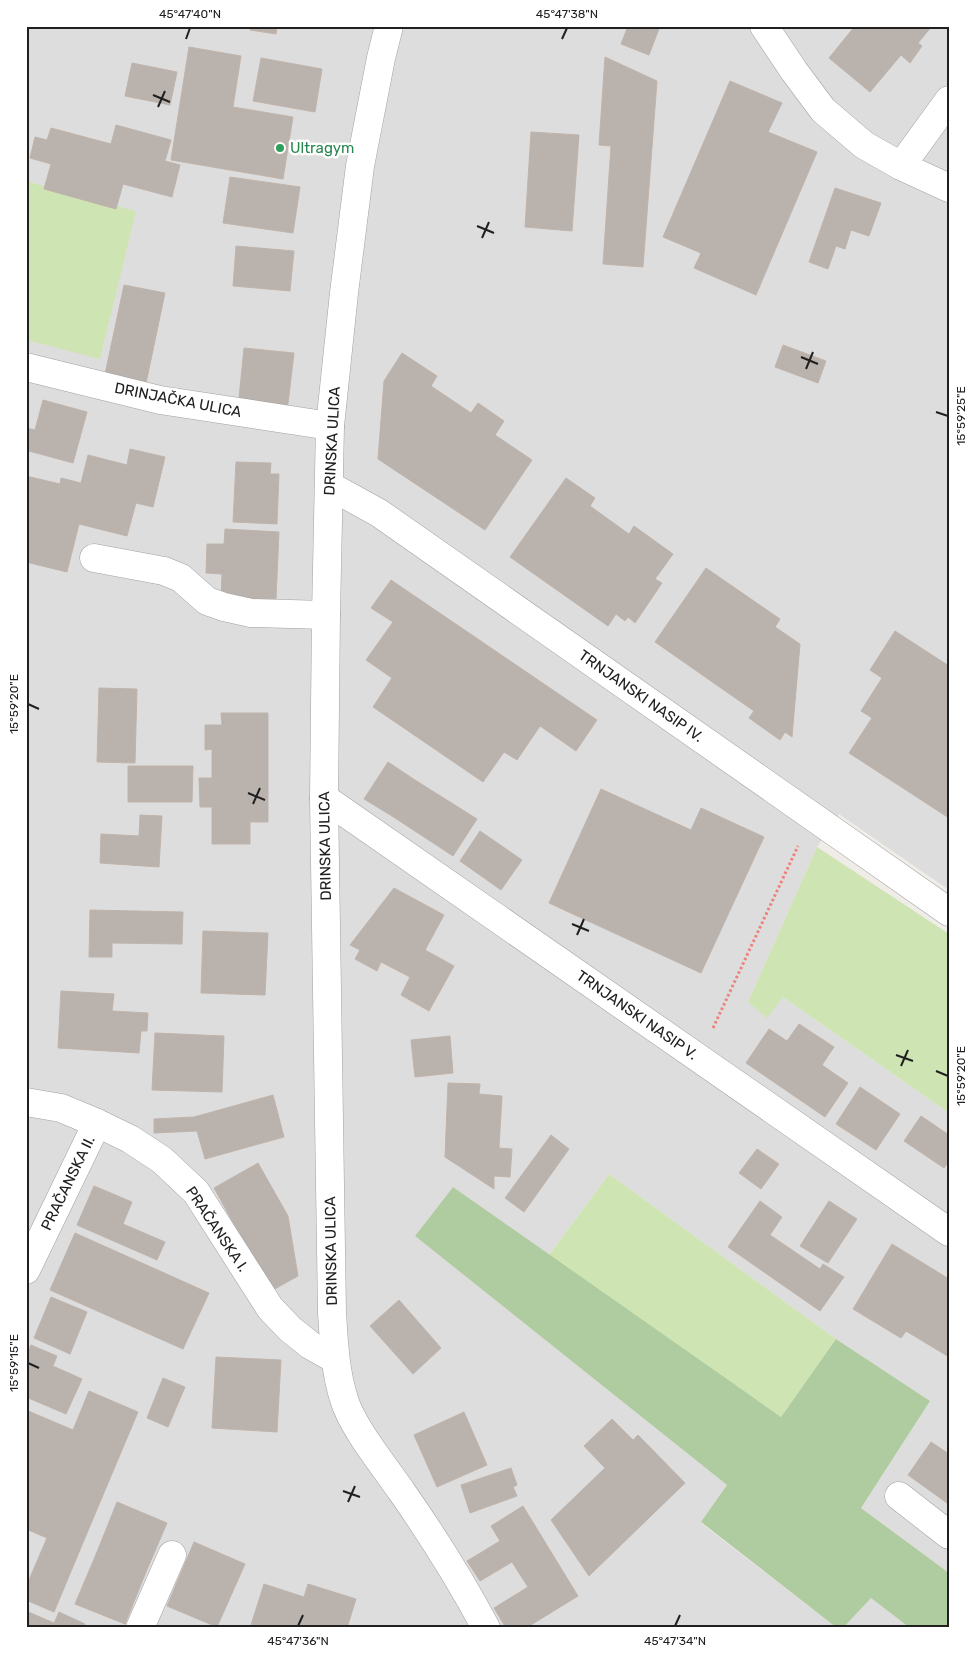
<svg xmlns="http://www.w3.org/2000/svg" width="975" height="1654" font-family="Rubik,sans-serif">
  <rect width="100%" height="100%" fill="#f0ede8"/>
  <g fill="#dedddd">
    <path d="M 26,26 L 949,26 L 949,890 L 839,814 L 817,847 L 748,1002 L 783,997 L 949,1113 L 949,1573 L 861,1508 L 930,1401 L 836,1339 L 609,1174 L 549,1255 L 453,1187 L 415,1236 L 727,1485 L 701,1523 L 837,1628 L 26,1628 L 26,340 L 100,358 L 135,211 L 26,181 Z"/>
    <path d="M 871,1598 L 910,1628 L 843,1628 Z"/>
  </g>
  <g fill="#cee5b3">
    <path d="M 26,181 L 136,211 L 100,359 L 26,340 Z"/>
    <path d="M 817,847 L 949,934 L 949,1113 L 783,997 L 767,1018 L 748,1002 Z"/>
    <path d="M 609,1174 L 836,1339 L 781,1417 L 549,1255 Z"/>
  </g>
  <path fill="#afcba0" d="M 453,1187 L 781,1417 L 836,1339 L 930,1401 L 861,1508 L 949,1573 L 949,1628 L 910,1628 L 871,1598 L 843,1628 L 837,1628 L 701,1522 L 727,1485 L 415,1236 Z"/>
  <g fill="#b9b2ad" stroke="#c0b4ab">
    <path d="M 251,26 L 277,26 L 276,34 L 250,30 Z"/>
    <path d="M 628,26 L 660,26 L 649,55 L 621,44 Z"/>
    <path d="M 855,26 L 876,28 L 877,26 L 932,26 L 918,43 L 922,46 L 910,63 L 901,55 L 870,92 L 829,58 Z"/>
    <path d="M 189,47 L 241,56 L 233,107 L 293,117 L 283,179 L 171,160 Z"/>
    <path d="M 605,57 L 657,81 L 643,267 L 603,264 L 611,146 L 599,145 Z"/>
    <path d="M 261,58 L 322,69 L 315,112 L 253,101 Z"/>
    <path d="M 132,63 L 177,72 L 170,105 L 125,96 Z"/>
    <path d="M 730,81 L 782,103 L 768,132 L 817,152 L 756,295 L 694,268 L 701,253 L 663,237 Z"/>
    <path d="M 116,125 L 171,140 L 165,161 L 180,165 L 172,197 L 123,184 L 116,209 L 44,189 L 51,164 L 30,158 L 35,137 L 47,140 L 51,128 L 111,144 Z"/>
    <path d="M 531,132 L 579,135 L 572,231 L 525,227 Z"/>
    <path d="M 230,177 L 300,187 L 293,233 L 223,223 Z"/>
    <path d="M 835,188 L 881,203 L 869,236 L 851,230 L 845,249 L 836,246 L 828,269 L 809,262 Z"/>
    <path d="M 236,246 L 294,251 L 290,291 L 233,286 Z"/>
    <path d="M 124,285 L 165,293 L 145,388 L 104,379 Z"/>
    <path d="M 783,345 L 826,361 L 818,383 L 775,367 Z"/>
    <path d="M 244,348 L 294,353 L 287,412 L 238,408 Z"/>
    <path d="M 402,353 L 437,376 L 431,386 L 471,413 L 478,403 L 504,421 L 495,435 L 532,460 L 485,530 L 378,459 L 384,381 Z"/>
    <path d="M 43,400 L 87,412 L 73,463 L 29,451 L 26,460 L 26,428 L 35,430 Z"/>
    <path d="M 130,449 L 165,457 L 153,507 L 136,503 L 127,536 L 79,524 L 67,572 L 26,562 L 26,476 L 60,484 L 61,478 L 81,483 L 88,455 L 127,465 Z"/>
    <path d="M 236,462 L 271,463 L 270,474 L 279,474 L 277,524 L 233,522 Z"/>
    <path d="M 566,478 L 595,498 L 590,506 L 629,534 L 634,526 L 673,554 L 655,579 L 662,583 L 635,623 L 628,617 L 625,621 L 616,614 L 608,626 L 510,557 Z"/>
    <path d="M 225,529 L 279,532 L 276,599 L 221,598 L 222,574 L 206,573 L 207,544 L 224,544 Z"/>
    <path d="M 706,568 L 780,619 L 775,627 L 800,644 L 792,737 L 785,732 L 780,740 L 749,718 L 754,711 L 655,642 Z"/>
    <path d="M 391,580 L 597,720 L 576,751 L 540,726 L 517,760 L 504,752 L 483,782 L 373,707 L 392,678 L 366,660 L 393,622 L 371,608 Z"/>
    <path d="M 895,631 L 949,666 L 949,818 L 849,753 L 872,718 L 861,711 L 882,678 L 870,670 Z"/>
    <path d="M 99,688 L 137,689 L 135,763 L 97,762 Z"/>
    <path d="M 221,713 L 268,713 L 268,822 L 250,822 L 250,844 L 212,844 L 212,807 L 200,807 L 199,778 L 212,778 L 212,749 L 205,750 L 205,725 L 222,725 Z"/>
    <path d="M 388,762 L 415,780 L 392,816 L 364,799 Z"/>
    <path d="M 128,766 L 193,766 L 192,802 L 128,802 Z"/>
    <path d="M 415,780 L 477,819 L 453,856 L 392,816 Z"/>
    <path d="M 601,789 L 691,830 L 701,808 L 764,837 L 701,973 L 549,903 Z"/>
    <path d="M 140,815 L 162,816 L 159,867 L 100,863 L 101,834 L 139,836 Z"/>
    <path d="M 480,831 L 522,860 L 501,890 L 460,861 Z"/>
    <path d="M 394,888 L 444,915 L 425,950 L 454,966 L 429,1011 L 401,995 L 410,977 L 381,962 L 377,971 L 355,959 L 360,950 L 350,945 Z"/>
    <path d="M 90,910 L 183,912 L 182,944 L 112,943 L 112,957 L 89,957 Z"/>
    <path d="M 203,931 L 268,933 L 265,995 L 201,993 Z"/>
    <path d="M 61,991 L 114,994 L 112,1011 L 148,1013 L 147,1031 L 141,1031 L 139,1053 L 58,1048 Z"/>
    <path d="M 799,1024 L 834,1047 L 822,1065 L 848,1083 L 825,1117 L 746,1063 L 769,1029 L 787,1041 Z"/>
    <path d="M 155,1033 L 224,1036 L 222,1092 L 152,1090 Z"/>
    <path d="M 450,1036 L 453,1073 L 415,1077 L 411,1040 Z"/>
    <path d="M 448,1083 L 480,1084 L 479,1094 L 502,1096 L 499,1148 L 512,1149 L 510,1177 L 494,1176 L 494,1189 L 445,1157 Z"/>
    <path d="M 860,1087 L 900,1114 L 876,1150 L 836,1124 Z"/>
    <path d="M 273,1095 L 284,1137 L 205,1159 L 197,1131 L 154,1133 L 154,1119 L 194,1117 Z"/>
    <path d="M 921,1116 L 949,1135 L 949,1161 L 944,1168 L 904,1141 Z"/>
    <path d="M 551,1135 L 569,1149 L 524,1212 L 505,1198 Z"/>
    <path d="M 757,1149 L 779,1164 L 761,1189 L 739,1173 Z"/>
    <path d="M 258,1163 L 288,1216 L 298,1276 L 271,1291 L 214,1188 Z"/>
    <path d="M 94,1186 L 132,1202 L 123,1224 L 165,1242 L 157,1260 L 77,1225 Z"/>
    <path d="M 760,1201 L 782,1217 L 770,1235 L 820,1269 L 823,1264 L 844,1277 L 820,1311 L 728,1247 Z"/>
    <path d="M 829,1201 L 857,1219 L 828,1263 L 800,1246 Z"/>
    <path d="M 75,1233 L 209,1293 L 183,1349 L 50,1290 Z"/>
    <path d="M 892,1244 L 949,1279 L 949,1357 L 906,1331 L 901,1338 L 853,1309 Z"/>
    <path d="M 51,1297 L 87,1312 L 70,1354 L 34,1338 Z"/>
    <path d="M 399,1300 L 441,1348 L 413,1374 L 370,1326 Z"/>
    <path d="M 31,1345 L 57,1356 L 53,1366 L 82,1379 L 66,1414 L 26,1397 L 26,1355 Z"/>
    <path d="M 216,1357 L 281,1360 L 277,1432 L 212,1428 Z"/>
    <path d="M 163,1378 L 185,1387 L 168,1427 L 147,1418 Z"/>
    <path d="M 89,1391 L 138,1412 L 95,1514 L 26,1484 L 26,1410 L 73,1430 Z"/>
    <path d="M 464,1412 L 487,1465 L 437,1487 L 414,1435 Z"/>
    <path d="M 612,1419 L 633,1440 L 638,1435 L 685,1483 L 589,1576 L 551,1520 L 605,1468 L 584,1446 Z"/>
    <path d="M 931,1442 L 949,1454 L 949,1501 L 947,1503 L 908,1475 Z"/>
    <path d="M 511,1468 L 517,1485 L 513,1487 L 517,1496 L 470,1513 L 461,1485 Z"/>
    <path d="M 26,1484 L 95,1514 L 54,1612 L 26,1600 L 26,1587 L 47,1538 L 26,1529 Z"/>
    <path d="M 117,1502 L 167,1523 L 146,1572 L 97,1552 Z"/>
    <path d="M 523,1506 L 578,1596 L 526,1628 L 506,1628 L 494,1608 L 528,1587 L 512,1562 L 480,1581 L 467,1561 L 500,1541 L 491,1526 Z"/>
    <path d="M 194,1542 L 245,1564 L 217,1627 L 167,1606 Z"/>
    <path d="M 97,1552 L 146,1572 L 125,1624 L 75,1604 Z"/>
    <path d="M 264,1584 L 304,1597 L 308,1584 L 356,1599 L 347,1628 L 250,1628 Z"/>
    <path d="M 26,1611 L 54,1623 L 52,1628 L 26,1628 Z"/>
    <path d="M 59,1612 L 85,1624 L 84,1628 L 52,1628 Z"/>
  </g>
  <g fill="none" stroke-linecap="round" stroke-linejoin="round">
    <defs>
      <g id="minor">
        <path d="M 389,26 L 381,58 L 360,166 L 344,293 L 330,426 L 326,615 L 324,798 L 332,1313 C 334,1342 335,1371 344,1399 C 352,1427 385,1467 402,1492 C 432,1535 461,1581 486,1628"/>
        <path d="M 764,26 L 794,71 L 823,110 L 864,145 L 901,166 L 949,188"/>
        <path d="M 901,166 L 949,100"/>
        <path d="M 26,367 L 160,400 L 330,426"/>
        <path d="M 330,486 L 379,513 L 949,912"/>
        <path d="M 94,558 L 164,571 L 181,578 L 207,601 L 224,607 L 251,613 L 326,615"/>
        <path d="M 324,798 L 949,1232"/>
        <path d="M 26,1102 L 61,1108 L 97,1123 L 130,1139 L 162,1160 L 196,1192 L 270,1308 L 290,1329 L 310,1345 L 335,1359"/>
        <path d="M 26,1270 L 97,1123"/>
        <path d="M 899,1496 L 949,1535"/>
        <path d="M 140,1628 L 172,1555"/>
      </g>
    </defs>
    <use href="#minor" stroke="#a1a1a1" stroke-width="29"/>
    <path stroke="#ed827b" stroke-width="3" stroke-dasharray="2.5 2.5" stroke-linecap="butt" d="M 713,1028 L 798,846"/>
    <use href="#minor" stroke="#fff" stroke-width="28"/>
  </g>
  <path fill="none" stroke="#202020" stroke-width="2" d="M 186,39 L 190,28M 562,39 L 567,28M 153,95 L 170,102M 158,107 L 165,91M 477,226 L 494,233M 482,238 L 489,222M 801,357 L 818,364M 806,369 L 813,352M 936,412 L 948,416M 28,704 L 39,709M 248,793 L 265,800M 253,804 L 260,788M 572,924 L 589,931M 577,935 L 584,919M 896,1055 L 913,1061M 901,1066 L 908,1050M 936,1071 L 948,1076M 28,1363 L 39,1368M 343,1491 L 360,1497M 348,1502 L 355,1486M 298,1626 L 303,1615M 675,1626 L 680,1615"/>
  <circle fill="#2e9e5b" stroke="#fff" stroke-width="2" cx="280" cy="148" r="5"/>
  <g text-anchor="middle" dominant-baseline="central" stroke-width="5" stroke-linejoin="round" paint-order="stroke">
    <g font-size="15" fill="#27864d" stroke="#fff" text-anchor="start">
      <text x="290" y="148">Ultragym</text>
    </g>
    <g font-size="15" fill="#202020" stroke="#fff">
      <text transform="translate(178 400) rotate(11)">DRINJAČKA ULICA</text>
      <text transform="translate(332 441) rotate(-87)">DRINSKA ULICA</text>
      <text transform="translate(641 696) rotate(35)">TRNJANSKI NASIP IV.</text>
      <text transform="translate(325 846) rotate(-91)">DRINSKA ULICA</text>
      <text transform="translate(637 1015) rotate(35)">TRNJANSKI NASIP V.</text>
      <text transform="translate(68 1183) rotate(-64)">PRAČANSKA II.</text>
      <text transform="translate(217 1229) rotate(56)">PRAČANSKA I.</text>
      <text transform="translate(331 1251) rotate(-91)">DRINSKA ULICA</text>
    </g>
  </g>
  <rect width="975" height="1654" fill="none" stroke="#ffffff" stroke-width="55"/>
  <rect x="28" y="28" width="920" height="1598" fill="none" stroke="#202020" stroke-width="2"/>
  <g font-size="12" text-anchor="middle" fill="#202020">
    <text x="190" y="18">45°47'40"N</text>
    <text x="567" y="18">45°47'38"N</text>
    <text transform="translate(961 416) rotate(-90)" y="4">15°59'25"E</text>
    <text transform="translate(14 704) rotate(-90)" y="4">15°59'20"E</text>
    <text transform="translate(961 1076) rotate(-90)" y="4">15°59'20"E</text>
    <text transform="translate(14 1363) rotate(-90)" y="4">15°59'15"E</text>
    <text x="298" y="1645">45°47'36"N</text>
    <text x="675" y="1645">45°47'34"N</text>
  </g>
</svg>
